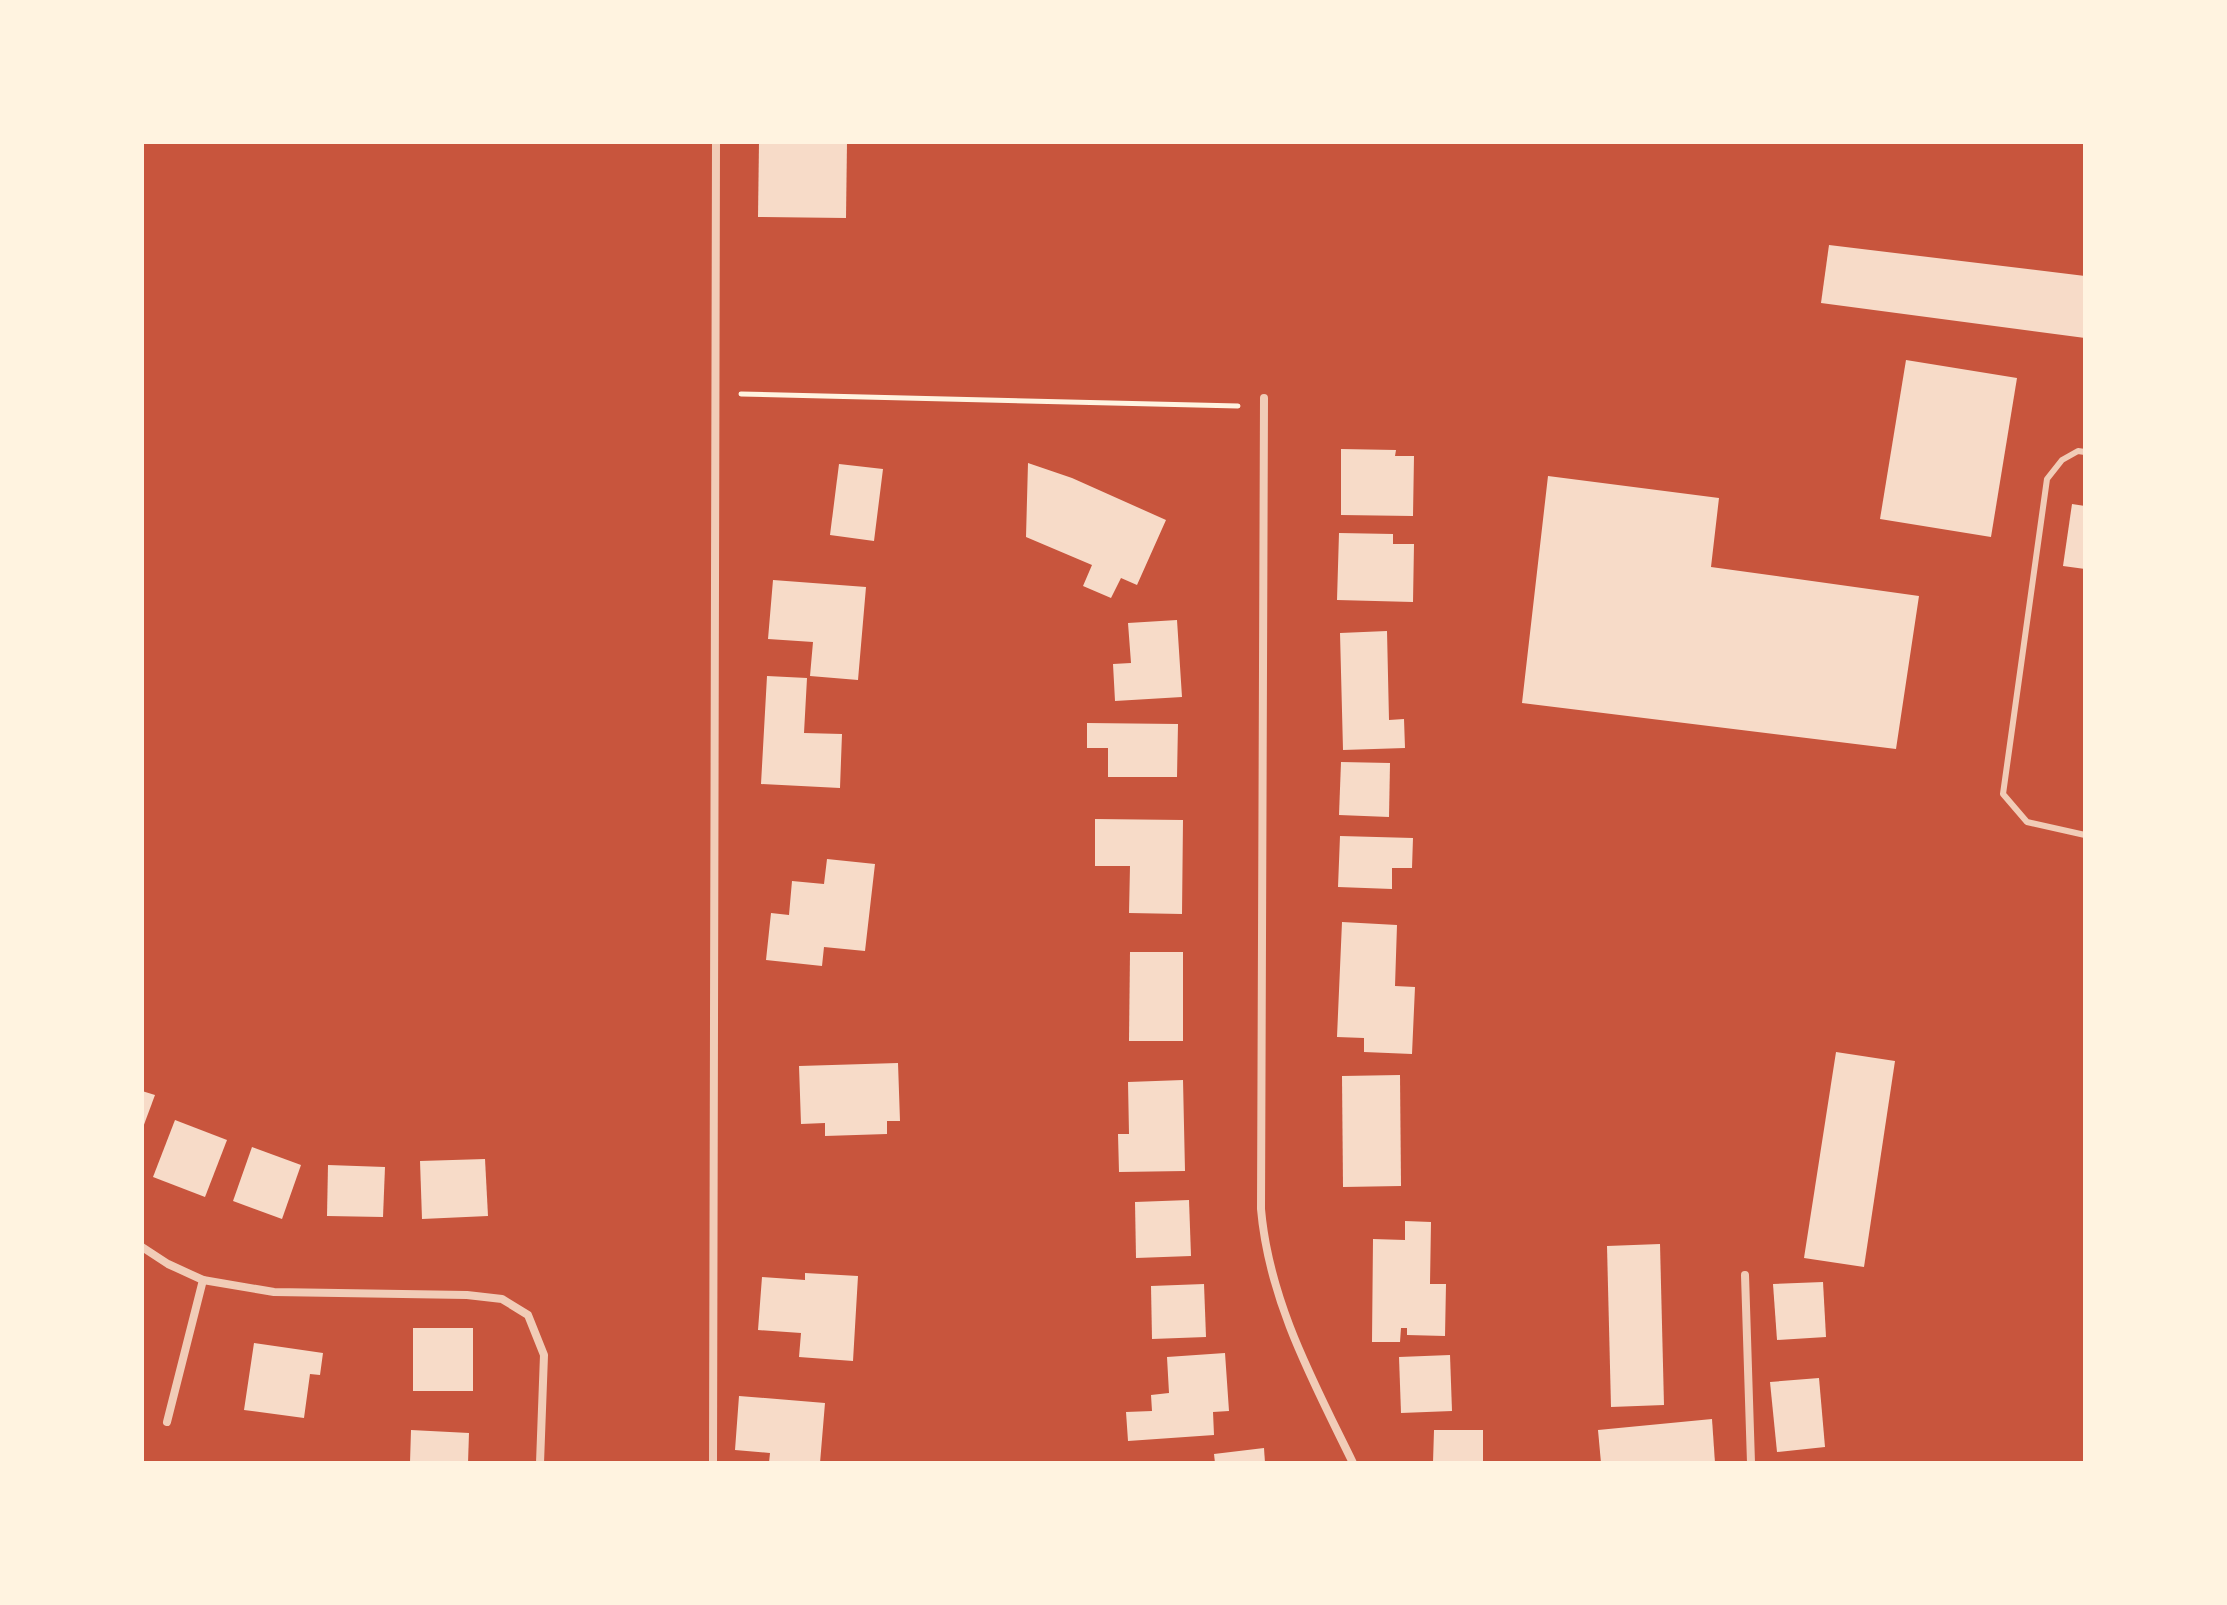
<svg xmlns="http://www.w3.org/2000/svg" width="2227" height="1605" font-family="Poppins,sans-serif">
  <rect width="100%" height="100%" fill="#c8553d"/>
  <g fill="#f7dbc8">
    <path d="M 759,142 L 847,142 L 846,218 L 758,217 Z"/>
    <path d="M 1829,245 L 2085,276 L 2085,338 L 1821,303 Z"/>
    <path d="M 1906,360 L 2017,378 L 1991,537 L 1880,519 Z"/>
    <path d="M 1341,449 L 1396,450 L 1395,456 L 1414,456 L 1413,516 L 1341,515 Z"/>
    <path d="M 1028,463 L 1072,478 L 1166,520 L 1137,585 L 1121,578 L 1111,598 L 1083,586 L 1092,565 L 1026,537 Z"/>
    <path d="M 839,464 L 883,469 L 874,541 L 830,535 Z"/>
    <path d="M 1548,476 L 1719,498 L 1711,567 L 1919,596 L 1896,749 L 1522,703 Z"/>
    <path d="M 2072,504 L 2085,506 L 2085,569 L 2063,566 Z"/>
    <path d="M 1339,533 L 1393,534 L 1393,544 L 1414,544 L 1413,602 L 1337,600 Z"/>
    <path d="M 773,580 L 866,587 L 858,680 L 810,676 L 813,642 L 768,639 Z"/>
    <path d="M 1177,620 L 1182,697 L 1115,701 L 1113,664 L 1131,663 L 1128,623 Z"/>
    <path d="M 1387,631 L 1389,720 L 1404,719 L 1405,748 L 1343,750 L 1340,633 Z"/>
    <path d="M 767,676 L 807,678 L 804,733 L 842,734 L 840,788 L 761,784 Z"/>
    <path d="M 1087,723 L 1178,724 L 1177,777 L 1108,777 L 1108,748 L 1087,748 Z"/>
    <path d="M 1341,762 L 1390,763 L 1389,817 L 1339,815 Z"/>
    <path d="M 1095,819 L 1183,820 L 1182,914 L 1129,913 L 1130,866 L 1095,866 Z"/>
    <path d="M 1340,836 L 1413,838 L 1412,868 L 1392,868 L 1392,889 L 1338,887 Z"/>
    <path d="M 827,859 L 875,864 L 865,951 L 824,947 L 822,966 L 766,960 L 771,913 L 789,915 L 792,881 L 824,884 Z"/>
    <path d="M 1342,922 L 1397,925 L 1395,986 L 1415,987 L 1412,1054 L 1364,1052 L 1364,1038 L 1337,1037 Z"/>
    <path d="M 1130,952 L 1183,952 L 1183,1041 L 1129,1041 Z"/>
    <path d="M 1836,1052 L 1895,1061 L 1864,1267 L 1804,1258 Z"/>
    <path d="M 898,1063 L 900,1121 L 887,1121 L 887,1134 L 825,1136 L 825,1123 L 801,1124 L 799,1066 Z"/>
    <path d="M 1400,1075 L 1401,1186 L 1343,1187 L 1342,1076 Z"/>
    <path d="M 1183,1080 L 1185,1171 L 1119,1172 L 1118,1134 L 1129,1134 L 1128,1082 Z"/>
    <path d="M 142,1091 L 155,1095 L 142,1130 Z"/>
    <path d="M 175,1120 L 227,1140 L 205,1197 L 153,1177 Z"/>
    <path d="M 252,1147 L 301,1165 L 282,1219 L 233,1201 Z"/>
    <path d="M 485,1159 L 488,1216 L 422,1219 L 420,1161 Z"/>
    <path d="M 328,1165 L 385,1167 L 383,1217 L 327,1216 Z"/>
    <path d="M 1189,1200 L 1191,1256 L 1136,1258 L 1135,1202 Z"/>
    <path d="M 1405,1221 L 1431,1222 L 1430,1284 L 1446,1284 L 1445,1336 L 1407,1335 L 1407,1328 L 1401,1328 L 1400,1342 L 1372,1342 L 1373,1239 L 1405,1240 Z"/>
    <path d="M 1660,1244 L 1664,1405 L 1611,1407 L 1607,1246 Z"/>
    <path d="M 805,1273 L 858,1276 L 853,1361 L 799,1357 L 801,1333 L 758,1330 L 762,1277 L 805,1280 Z"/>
    <path d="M 1823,1282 L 1826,1337 L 1777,1340 L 1773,1284 Z"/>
    <path d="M 1204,1284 L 1206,1337 L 1152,1339 L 1151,1286 Z"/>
    <rect x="413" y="1328" width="60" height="63"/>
    <path d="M 254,1343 L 323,1353 L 320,1375 L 310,1374 L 304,1418 L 244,1410 Z"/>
    <path d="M 1225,1353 L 1229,1411 L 1213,1412 L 1214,1435 L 1128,1441 L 1126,1412 L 1152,1411 L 1151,1395 L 1169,1393 L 1167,1357 Z"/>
    <path d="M 1450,1355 L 1452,1411 L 1401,1413 L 1399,1357 Z"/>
    <path d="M 1819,1378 L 1825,1447 L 1777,1452 L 1770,1382 Z"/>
    <path d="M 739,1396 L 825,1403 L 820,1463 L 769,1463 L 770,1453 L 735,1450 Z"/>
    <path d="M 1712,1419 L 1715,1463 L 1601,1463 L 1598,1430 Z"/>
    <path d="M 411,1430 L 469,1433 L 468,1463 L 410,1463 Z"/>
    <path d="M 1434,1430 L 1483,1430 L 1483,1463 L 1433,1463 Z"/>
    <path d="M 1264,1448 L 1265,1463 L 1215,1463 L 1214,1454 Z"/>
  </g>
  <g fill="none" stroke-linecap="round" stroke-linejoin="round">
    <path stroke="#fff3e0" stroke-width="5" d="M 741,394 L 1238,406"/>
    <path stroke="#f1ccb7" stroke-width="6" d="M 2085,452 L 2078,451 L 2062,460 L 2047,479 L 2003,794 L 2027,822 L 2085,835"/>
    <g stroke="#f1ccb7" stroke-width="8">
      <path d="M 1264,398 L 1261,1209 C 1269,1301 1313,1381 1353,1463"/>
      <path d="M 142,1247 L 168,1264 L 203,1280 L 274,1292 L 467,1295 L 502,1299 L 528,1315 L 544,1355 L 540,1463"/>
      <path d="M 1745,1275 L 1751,1463"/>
      <path d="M 167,1422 L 203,1280"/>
      <path d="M 713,1463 L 716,142"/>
    </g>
  </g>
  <rect width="2227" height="1605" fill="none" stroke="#fff3e0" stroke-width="288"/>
</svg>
